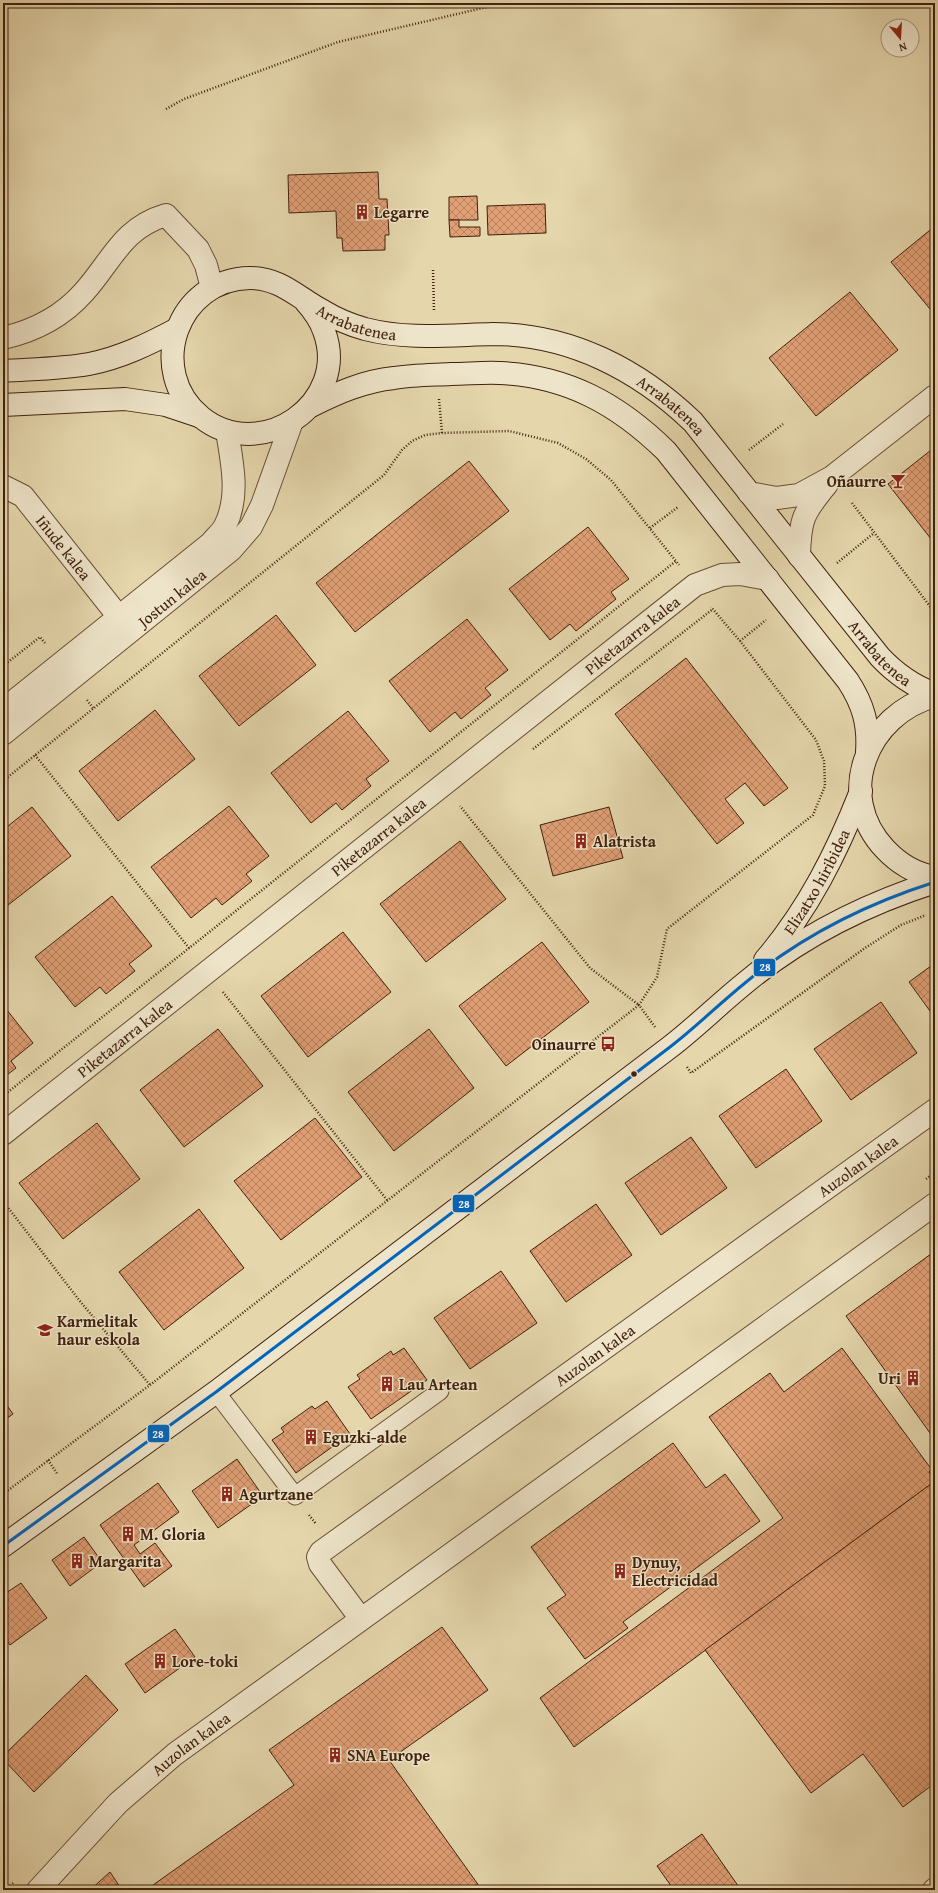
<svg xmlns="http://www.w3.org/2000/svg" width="938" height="1893" font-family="'Gentium Book Plus',serif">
  <defs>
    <pattern id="building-cross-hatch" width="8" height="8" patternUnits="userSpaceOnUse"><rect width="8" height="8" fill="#e09f75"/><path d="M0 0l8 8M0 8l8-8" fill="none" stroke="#b7815e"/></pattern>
  </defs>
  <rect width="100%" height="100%" fill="#e5d6ac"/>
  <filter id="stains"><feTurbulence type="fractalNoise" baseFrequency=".005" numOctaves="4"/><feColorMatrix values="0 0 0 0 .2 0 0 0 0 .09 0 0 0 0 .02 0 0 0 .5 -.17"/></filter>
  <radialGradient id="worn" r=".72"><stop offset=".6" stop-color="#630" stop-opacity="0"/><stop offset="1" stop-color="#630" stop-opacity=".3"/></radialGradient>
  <g fill="url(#building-cross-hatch)" stroke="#41210d">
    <path d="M 3,3 L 14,3 L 16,6 L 3,8 Z"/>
    <path d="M 378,172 L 379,199 L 387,199 L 389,235 L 385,235 L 385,250 L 343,251 L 342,238 L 337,238 L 336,211 L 289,213 L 288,175 Z"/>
    <path d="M 477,196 L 478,220 L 449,220 L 449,197 Z"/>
    <path d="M 545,204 L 546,233 L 488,235 L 487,206 Z"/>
    <path d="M 449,220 L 459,220 L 459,227 L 480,227 L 480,236 L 450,237 Z"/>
    <path d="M 935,226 L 935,315 L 891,262 Z"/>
    <path d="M 850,292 L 898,350 L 816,416 L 769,358 Z"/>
    <path d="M 935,447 L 935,544 L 888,484 Z"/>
    <path d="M 469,461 L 509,511 L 355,632 L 316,583 Z"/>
    <path d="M 588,527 L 629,579 L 611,592 L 616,599 L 576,631 L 570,624 L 550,640 L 509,589 Z"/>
    <path d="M 276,615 L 316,665 L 239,726 L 199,676 Z"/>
    <path d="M 467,619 L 508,670 L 485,688 L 491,695 L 461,719 L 455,712 L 430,732 L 389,681 Z"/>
    <path d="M 686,658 L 788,788 L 764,806 L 745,783 L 725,799 L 744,823 L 717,844 L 615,714 Z"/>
    <path d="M 155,710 L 195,759 L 118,821 L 79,771 Z"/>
    <path d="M 348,711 L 389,761 L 366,779 L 371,786 L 342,810 L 336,803 L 311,823 L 271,773 Z"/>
    <path d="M 229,806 L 269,856 L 246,874 L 252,881 L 222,905 L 216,898 L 191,918 L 151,867 Z"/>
    <path d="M 32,807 L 71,856 L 3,909 L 3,830 Z"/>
    <path d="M 609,807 L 623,858 L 553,876 L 540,825 Z"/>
    <path d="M 460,841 L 506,899 L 426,962 L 380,904 Z"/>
    <path d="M 112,896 L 152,946 L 129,964 L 135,971 L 106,994 L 100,987 L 75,1007 L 35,957 Z"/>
    <path d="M 343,932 L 391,992 L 308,1057 L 261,996 Z"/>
    <path d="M 542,942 L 589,1002 L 506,1066 L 459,1006 Z"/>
    <path d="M 935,963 L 935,1018 L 909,982 Z"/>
    <path d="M 881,1002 L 917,1053 L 851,1100 L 814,1049 Z"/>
    <path d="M 3,1005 L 33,1043 L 11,1061 L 16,1068 L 3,1078 Z"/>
    <path d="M 218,1029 L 263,1086 L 184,1147 L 140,1090 Z"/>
    <path d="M 429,1029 L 474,1088 L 394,1151 L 348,1092 Z"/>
    <path d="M 786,1069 L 822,1121 L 756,1168 L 719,1116 Z"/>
    <path d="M 315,1118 L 362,1177 L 281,1240 L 234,1181 Z"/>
    <path d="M 97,1123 L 140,1179 L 63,1239 L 19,1183 Z"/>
    <path d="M 691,1137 L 727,1188 L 661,1235 L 625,1183 Z"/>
    <path d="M 596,1204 L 632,1255 L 566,1302 L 530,1251 Z"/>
    <path d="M 199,1209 L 244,1268 L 164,1330 L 119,1272 Z"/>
    <path d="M 935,1251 L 935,1440 L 846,1316 Z"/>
    <path d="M 501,1271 L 537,1323 L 470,1369 L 434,1318 Z"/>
    <path d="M 404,1348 L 427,1380 L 371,1419 L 348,1387 L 360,1379 L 357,1375 L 391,1351 L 393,1355 Z"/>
    <path d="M 842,1348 L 932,1470 L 929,1472 L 935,1481 L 574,1747 L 540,1698 L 783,1518 L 709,1417 L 770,1373 L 784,1392 Z"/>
    <path d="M 3,1400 L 13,1414 L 3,1421 Z"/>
    <path d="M 327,1401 L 350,1434 L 296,1473 L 272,1440 L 284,1432 L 281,1428 L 312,1406 L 315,1409 Z"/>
    <path d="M 673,1443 L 706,1488 L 725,1474 L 760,1521 L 623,1622 L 628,1628 L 585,1659 L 547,1608 L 566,1595 L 531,1547 Z"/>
    <path d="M 237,1459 L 263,1496 L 218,1528 L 192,1491 Z"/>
    <path d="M 935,1481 L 935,1783 L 903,1807 L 863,1754 L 811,1793 L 705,1650 Z"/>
    <path d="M 158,1483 L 179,1512 L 134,1545 L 140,1554 L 155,1543 L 172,1566 L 144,1587 L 100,1525 Z"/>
    <path d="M 84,1537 L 102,1562 L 70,1586 L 52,1560 Z"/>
    <path d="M 21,1583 L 47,1618 L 10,1645 L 3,1635 L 3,1595 Z"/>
    <path d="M 442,1627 L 488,1690 L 389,1760 L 482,1890 L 146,1890 L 294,1785 L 269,1750 Z"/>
    <path d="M 175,1629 L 195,1657 L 145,1693 L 125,1664 Z"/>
    <path d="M 86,1675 L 118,1710 L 34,1792 L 3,1759 L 3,1756 Z"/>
    <path d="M 702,1834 L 741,1890 L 674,1890 L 657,1866 Z"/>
    <path d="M 110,1872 L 122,1890 L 90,1890 Z"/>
  </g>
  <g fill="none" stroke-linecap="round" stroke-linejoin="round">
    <defs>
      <path id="service" d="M 216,1392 L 295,1496 L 440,1391"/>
      <g id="minor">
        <path d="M 3,338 C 34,331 62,317 84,292 C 112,261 122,228 166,215 L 198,249 L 206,265 L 212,288"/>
        <path id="s1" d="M 3,486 L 23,496 L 119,617"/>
        <path d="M 749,493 L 777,498 L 799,495 L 832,477 L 935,396"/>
        <path d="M 799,556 C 800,519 803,513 827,484"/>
        <path d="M 3,710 L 211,543 C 215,538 222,532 225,526 C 240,496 232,463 227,431"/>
        <path id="s2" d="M 3,734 L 231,550 L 251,527 L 262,505 L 291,424"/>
        <path id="s3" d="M 3,1134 L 695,585 L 722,575 L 740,574 L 768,579"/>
        <path id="s4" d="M 361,1619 L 320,1564 L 318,1557 L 321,1552 L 935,1110"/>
        <path id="s5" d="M 38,1890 L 118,1803 L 175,1754 L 935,1204"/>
        <path d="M 934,1890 L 935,1889"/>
      </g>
      <g id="secondary">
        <path id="s6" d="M 305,301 C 313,310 320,319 324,331 C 351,403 260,465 201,417 C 145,371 177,279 250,278 C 281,278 298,298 323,311 C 336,319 351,325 365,329 C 407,340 450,335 493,334 C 570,334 639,370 693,422 L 880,657 C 896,674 913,686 935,694"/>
        <path d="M 3,371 C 32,369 60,369 89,364 C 120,358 149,344 177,329"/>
        <path d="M 3,405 L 125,399 L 166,405 L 199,416"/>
        <path d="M 311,406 C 337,393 364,381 394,378 C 412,375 432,375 451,374 C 467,374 484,372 500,373 C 567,376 618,404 666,451 L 848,681 C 863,704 869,724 867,752"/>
        <path d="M 935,696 C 867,714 834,795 885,849 C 898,863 916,874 935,877"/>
        <path id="s7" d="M 765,960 C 808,910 837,852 861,791"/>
        <path d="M 3,1546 L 216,1392 L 670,1047 C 696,1027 719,1004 745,983 C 800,937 866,904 935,882"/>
      </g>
    </defs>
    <use href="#service" stroke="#6a4e35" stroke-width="19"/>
    <use href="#minor" stroke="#6a4e35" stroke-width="24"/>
    <use href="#secondary" stroke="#41210d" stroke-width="24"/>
    <g stroke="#41210d" stroke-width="2.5" stroke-dasharray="1 2" stroke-linecap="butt">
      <path d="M 166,109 L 184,99 L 338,42 L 504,3"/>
      <path d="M 433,270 L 434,311"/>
      <path d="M 439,399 L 442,433"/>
      <path d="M 749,450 L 783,424"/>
      <path d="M 852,503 L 935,613"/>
      <path d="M 650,528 L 678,507"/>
      <path d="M 837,563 L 874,533"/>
      <path d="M 740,641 L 766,620"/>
      <path d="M 3,666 L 40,637 L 45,643"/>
      <path d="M 87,700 L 93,708"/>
      <path d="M 533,749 L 713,609"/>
      <path d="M 35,755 L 189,948"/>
      <path d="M 3,781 L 384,475 L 402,450 L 412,441 L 425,435 L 442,433 L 509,431 L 558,443 L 586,459 L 611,480 L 679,565"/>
      <path d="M 223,992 L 387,1200"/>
      <path d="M 655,1027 L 639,1005 L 657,977 L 667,929 L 813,815 L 825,786 L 824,761 L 816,740 L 740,641 L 711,607"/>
      <path d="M 687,1067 L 691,1073 L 865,948 L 901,925 L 926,915"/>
      <path d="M 3,1096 L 676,561"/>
      <path d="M 926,1179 L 935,1172"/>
      <path d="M 3,1201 L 79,1300 L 150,1385"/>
      <path d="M 48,1460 L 58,1475"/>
      <path d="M 3,1494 L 150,1385 L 639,1005 L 590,968 L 460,806"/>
      <path d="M 309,1515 L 316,1524"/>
      <path d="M 6,1890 L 13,1883"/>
    </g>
    <use href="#service" stroke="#eee4c9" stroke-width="17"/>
    <use href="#minor" stroke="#eee4c9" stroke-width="22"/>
    <use href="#secondary" stroke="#eee4c9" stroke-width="22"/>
    <defs>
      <path id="bus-1" d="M 3,1546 L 216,1392 L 670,1047 C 696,1027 719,1004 745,983 C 800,937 866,904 935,882"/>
    </defs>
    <use href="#bus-1" stroke="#eee4c9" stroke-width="6"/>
    <use href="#bus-1" stroke="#0065bd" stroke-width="3"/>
  </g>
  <defs>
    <symbol id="building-bare" viewBox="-9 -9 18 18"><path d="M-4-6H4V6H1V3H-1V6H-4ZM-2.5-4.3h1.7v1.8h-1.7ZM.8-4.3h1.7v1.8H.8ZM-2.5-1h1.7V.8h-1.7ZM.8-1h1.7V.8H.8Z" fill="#8f2418" stroke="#eee4c9" stroke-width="2.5" paint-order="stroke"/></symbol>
    <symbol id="bar-bare" viewBox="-9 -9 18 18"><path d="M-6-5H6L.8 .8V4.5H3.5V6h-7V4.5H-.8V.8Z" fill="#8f2418" stroke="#eee4c9" stroke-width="2.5" paint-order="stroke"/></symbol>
    <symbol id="bus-bare" viewBox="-9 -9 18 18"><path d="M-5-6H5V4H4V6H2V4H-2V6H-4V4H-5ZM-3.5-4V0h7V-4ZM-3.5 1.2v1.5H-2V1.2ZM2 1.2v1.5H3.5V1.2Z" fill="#8f2418" stroke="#eee4c9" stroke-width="2.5" paint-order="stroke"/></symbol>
    <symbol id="school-bare" viewBox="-9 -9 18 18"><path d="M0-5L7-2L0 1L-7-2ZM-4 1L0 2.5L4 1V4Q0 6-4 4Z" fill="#8f2418" stroke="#eee4c9" stroke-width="2.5" paint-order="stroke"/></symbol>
  </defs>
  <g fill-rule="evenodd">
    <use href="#building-bare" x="351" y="201" width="22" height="22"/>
    <use href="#bar-bare" x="887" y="470" width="22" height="22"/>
    <use href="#building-bare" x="570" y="830" width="22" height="22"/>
    <use href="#bus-bare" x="597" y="1033" width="22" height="22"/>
    <use href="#school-bare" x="34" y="1319" width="22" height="22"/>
    <use href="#building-bare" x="902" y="1367" width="22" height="22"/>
    <use href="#building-bare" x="376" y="1373" width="22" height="22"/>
    <use href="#building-bare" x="300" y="1426" width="22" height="22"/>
    <use href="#building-bare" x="216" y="1483" width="22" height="22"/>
    <use href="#building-bare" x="117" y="1523" width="22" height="22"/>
    <use href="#building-bare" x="66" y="1550" width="22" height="22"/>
    <use href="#building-bare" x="609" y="1560" width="22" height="22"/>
    <use href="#building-bare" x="149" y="1650" width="22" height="22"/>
    <use href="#building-bare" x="324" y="1744" width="22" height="22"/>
  </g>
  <circle fill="#41210d" stroke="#eee4c9" stroke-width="1.5" cx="634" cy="1074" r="3.5"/>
  <g text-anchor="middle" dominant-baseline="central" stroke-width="3" stroke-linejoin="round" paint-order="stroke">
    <g font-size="16" font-weight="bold" fill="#41210d" stroke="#eee4c9" text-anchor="start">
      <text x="374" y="212">Legarre</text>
      <text x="886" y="481" text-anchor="end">Oñaurre</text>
      <text x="593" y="841">Alatrista</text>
      <text x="596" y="1044" text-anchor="end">Oinaurre</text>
      <text x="57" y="1321">Karmelitak<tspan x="57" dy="18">haur eskola</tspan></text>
      <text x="901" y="1378" text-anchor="end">Uri</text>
      <text x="399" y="1384">Lau Artean</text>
      <text x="323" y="1437">Eguzki-alde</text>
      <text x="239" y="1494">Agurtzane</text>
      <text x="140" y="1534">M. Gloria</text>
      <text x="89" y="1561">Margarita</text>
      <text x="632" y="1562">Dynuy,<tspan x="632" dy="18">Electricidad</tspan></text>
      <text x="172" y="1661">Lore-toki</text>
      <text x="347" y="1755">SNA Europe</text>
    </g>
    <g font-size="16" fill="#41210d" stroke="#eee4c9">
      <text stroke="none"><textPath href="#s6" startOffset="545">Arrabatenea</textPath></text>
      <text stroke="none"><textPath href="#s6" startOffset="880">Arrabatenea</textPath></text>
      <text stroke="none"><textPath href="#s1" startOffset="88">Iñude kalea</textPath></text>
      <text stroke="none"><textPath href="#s2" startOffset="217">Jostun kalea</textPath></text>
      <text stroke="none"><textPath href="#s3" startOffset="803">Piketazarra kalea</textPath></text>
      <text stroke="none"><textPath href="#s6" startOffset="1205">Arrabatenea</textPath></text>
      <text stroke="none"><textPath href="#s3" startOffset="479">Piketazarra kalea</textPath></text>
      <text stroke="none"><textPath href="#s7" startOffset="94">Elizatxo hiribidea</textPath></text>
      <text stroke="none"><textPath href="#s3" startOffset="155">Piketazarra kalea</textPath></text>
      <text stroke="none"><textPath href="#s4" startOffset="743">Auzolan kalea</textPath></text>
      <text stroke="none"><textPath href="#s4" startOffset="419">Auzolan kalea</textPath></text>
      <text stroke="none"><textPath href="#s5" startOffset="212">Auzolan kalea</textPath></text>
    </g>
  </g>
  <g stroke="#eee4c9" stroke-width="1.5">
    <rect x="753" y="958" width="23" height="19" rx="4" fill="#0065bd"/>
    <rect x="452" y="1194" width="23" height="19" rx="4" fill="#0065bd"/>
    <rect x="147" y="1424" width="23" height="19" rx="4" fill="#0065bd"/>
  </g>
  <g font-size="11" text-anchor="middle" font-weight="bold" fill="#fff">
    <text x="765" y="971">28</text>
    <text x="464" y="1208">28</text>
    <text x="158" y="1438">28</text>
  </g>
  <rect width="938" height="1893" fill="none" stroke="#e5d6ac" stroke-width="16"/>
  <rect x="4" y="4" width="930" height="1885" fill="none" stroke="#41210d" stroke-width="2"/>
  <rect x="8" y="8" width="922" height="1877" fill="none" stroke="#41210d"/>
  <g transform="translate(900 38) rotate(162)"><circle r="19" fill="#eee4c9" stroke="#a9967e"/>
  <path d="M0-3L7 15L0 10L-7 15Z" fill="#8f2418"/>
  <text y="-6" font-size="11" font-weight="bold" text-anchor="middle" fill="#41210d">N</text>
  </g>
  <rect width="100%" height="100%" filter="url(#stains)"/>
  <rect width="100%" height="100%" fill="url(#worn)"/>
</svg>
